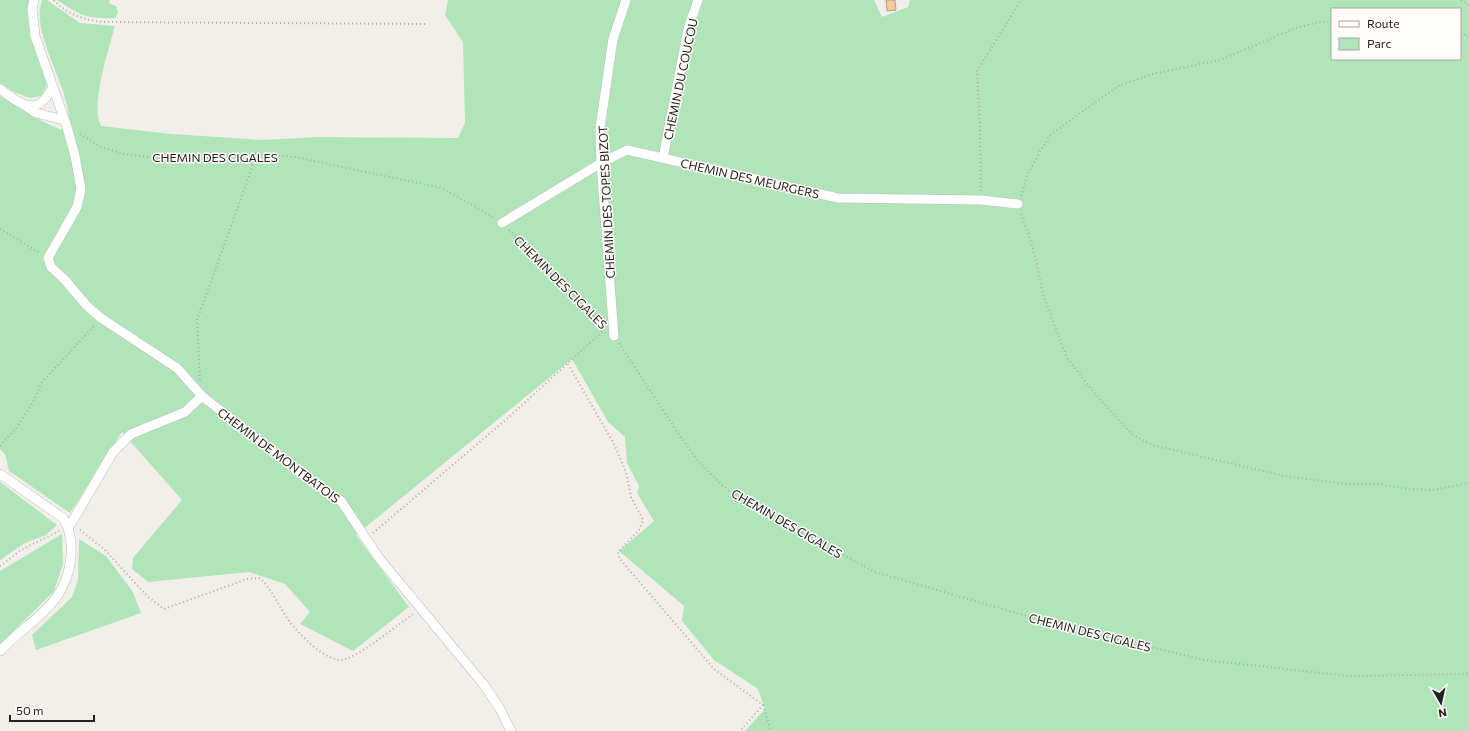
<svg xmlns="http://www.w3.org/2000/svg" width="1469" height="731" font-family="Commissioner,sans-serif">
  <rect width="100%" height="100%" fill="#f2efea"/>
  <g fill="#b0e5ba" fill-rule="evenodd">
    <path d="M 0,0 L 29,0 C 23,24 39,61 47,84 L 42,96 L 30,98 L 16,93 L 0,83 Z"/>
    <path d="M 42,0 L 47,0 L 80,23 L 115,26 C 109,49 90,105 101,126 L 171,134 L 263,140 L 314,137 L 458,138 L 465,123 L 463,42 L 445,15 L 448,0 L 874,0 L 882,17 L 908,7 L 910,0 L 1469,0 L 1469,731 L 745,731 L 765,709 L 758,689 L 714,660 L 682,621 L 684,606 L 619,551 L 654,521 L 637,493 L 639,486 L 627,463 L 625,437 L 608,422 L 572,359 L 356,535 L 409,607 L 353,651 L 300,624 L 310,612 L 285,584 L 249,572 L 148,582 L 132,569 L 133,558 L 182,500 L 122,432 L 70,513 L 9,471 L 5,454 L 0,449 L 0,96 L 42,121 L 61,130 L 69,115 C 67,106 65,95 61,86 C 53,61 33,25 42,0 ZM 1332,9 L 1460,9 L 1460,59 L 1332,59 Z"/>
    <path d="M 57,0 L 109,0 L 110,4 L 116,6 L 118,11 L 116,18 C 87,19 81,16 57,0 Z"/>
    <path d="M 0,482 L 57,525 L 46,535 L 25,543 L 0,560 Z"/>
    <path d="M 62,534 L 63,564 L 54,591 L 0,645 L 0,571 Z"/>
    <path d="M 79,539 L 106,556 L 133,592 L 141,613 L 36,650 L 32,635 L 72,597 L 78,580 Z"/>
  </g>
  <path fill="#f8ca94" stroke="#a5a19d" d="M 886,0 L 895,0 L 896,10 L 887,11 Z"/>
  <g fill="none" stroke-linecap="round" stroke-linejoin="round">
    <defs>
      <g id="street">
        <path d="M 34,0 L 32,8 L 35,36 L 67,127 L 75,156 L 81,189 L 77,207 L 48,258 L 51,267 L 64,279 L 88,307 L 101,318 L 177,368 L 202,396 L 312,482 L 341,501 L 379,558 L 484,685 L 500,709 L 511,731"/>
        <path d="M 0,89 C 10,96 26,111 39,104 C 46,100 49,93 53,87"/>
        <path d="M 24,105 L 36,113 L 64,120"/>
        <path d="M 663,158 L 688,29 L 698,0"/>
        <path d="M 502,223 L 601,163 L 627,150 L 838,198 L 981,200 L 1018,204"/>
        <path d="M 614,336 L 601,163 L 600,128 L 613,39 L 626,0"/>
        <path d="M 0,474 L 63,518 C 70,529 72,543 71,556 C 67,606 30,619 0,651"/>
        <path d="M 69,527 L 113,452 L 131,434 L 185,412 L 202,396"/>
      </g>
    </defs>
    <use href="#street" stroke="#c0bdb8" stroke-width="10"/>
    <g stroke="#aeaca8" stroke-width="2" stroke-dasharray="1 3" stroke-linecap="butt">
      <path d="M 54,0 C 66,14 85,20 102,22 L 428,24"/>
      <path d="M 1461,0 L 1469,5"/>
      <path d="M 1460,34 L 1469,35"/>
      <path d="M 80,134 L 101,147 L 124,154 L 163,159 L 213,158 L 257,154 L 295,157 L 442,188 L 495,218"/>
      <path d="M 981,191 L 980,126 L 977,71 L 1021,0"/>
      <path d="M 1021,196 L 1027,175 L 1049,136 L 1118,86 L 1152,74 L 1220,60 L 1296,28 L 1320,22 L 1332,21"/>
      <path d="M 1021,214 L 1033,248 L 1043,294 L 1067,358 L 1096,395 L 1132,434 L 1152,445 L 1285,476 L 1345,484 L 1378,484 L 1408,489 L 1433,490 L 1469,483"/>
      <path d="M 0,229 L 40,253"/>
      <path d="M 509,230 L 603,325"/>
      <path d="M 619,343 L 676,430 L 698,461 L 724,487 L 762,511 L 875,572 L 1051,623 L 1205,660 L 1348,676 L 1469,674"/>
      <path d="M 568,364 L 614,444 L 626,472 L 631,497 L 643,520 L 639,530 L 618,552 L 619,558 L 714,669 L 763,705 L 740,731"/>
      <path d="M 200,380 L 197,320 L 257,154"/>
      <path d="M 0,446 L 17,427 L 33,402 L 42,382 L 95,325"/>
      <path d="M 80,530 L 104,549 L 147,596 L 164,609 L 247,579 L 260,578 C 272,590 279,606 289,621 C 300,635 321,657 339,660 C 353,662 400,623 413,614"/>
      <path d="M 373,533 L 509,417 L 604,330"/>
      <path d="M 0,566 L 21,550 L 59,531"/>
      <path d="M 763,705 L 771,731"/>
    </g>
    <use href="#street" stroke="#fff" stroke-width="9"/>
  </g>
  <g text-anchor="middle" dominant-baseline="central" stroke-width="3" stroke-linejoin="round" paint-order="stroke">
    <g font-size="12" fill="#232221" stroke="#fffcfa">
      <text transform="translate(680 79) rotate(-78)">CHEMIN DU COUCOU</text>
      <text x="215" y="157">CHEMIN DES CIGALES</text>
      <text transform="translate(750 178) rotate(13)">CHEMIN DES MEURGERS</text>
      <text transform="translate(606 202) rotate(-93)">CHEMIN DES TOPES BIZOT</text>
      <text transform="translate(561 282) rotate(45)">CHEMIN DES CIGALES</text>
      <text transform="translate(279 455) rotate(37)">CHEMIN DE MONTBATOIS</text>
      <text transform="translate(787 523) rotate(30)">CHEMIN DES CIGALES</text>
      <text transform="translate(1090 632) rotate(14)">CHEMIN DES CIGALES</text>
    </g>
  </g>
  <rect x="1331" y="8" width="130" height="52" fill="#fffcfa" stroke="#a7a5a3"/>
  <rect x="1339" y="21" width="20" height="6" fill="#ffffff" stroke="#a7a5a3"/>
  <text x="1367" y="28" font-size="12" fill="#232221">Route</text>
  <rect x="1339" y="38" width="20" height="12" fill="#b0e5ba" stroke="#a7a5a3"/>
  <text x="1367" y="48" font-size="12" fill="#232221">Parc</text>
  <g transform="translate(1441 703) rotate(171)" stroke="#fffcfa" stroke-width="3" paint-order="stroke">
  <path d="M0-3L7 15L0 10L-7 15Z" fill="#232221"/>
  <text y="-6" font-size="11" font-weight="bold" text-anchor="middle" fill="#232221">N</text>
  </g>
  <path d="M10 715v6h84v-6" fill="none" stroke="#232221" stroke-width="2"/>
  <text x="16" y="715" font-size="12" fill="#232221" stroke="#fffcfa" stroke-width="3" paint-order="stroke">50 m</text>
</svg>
